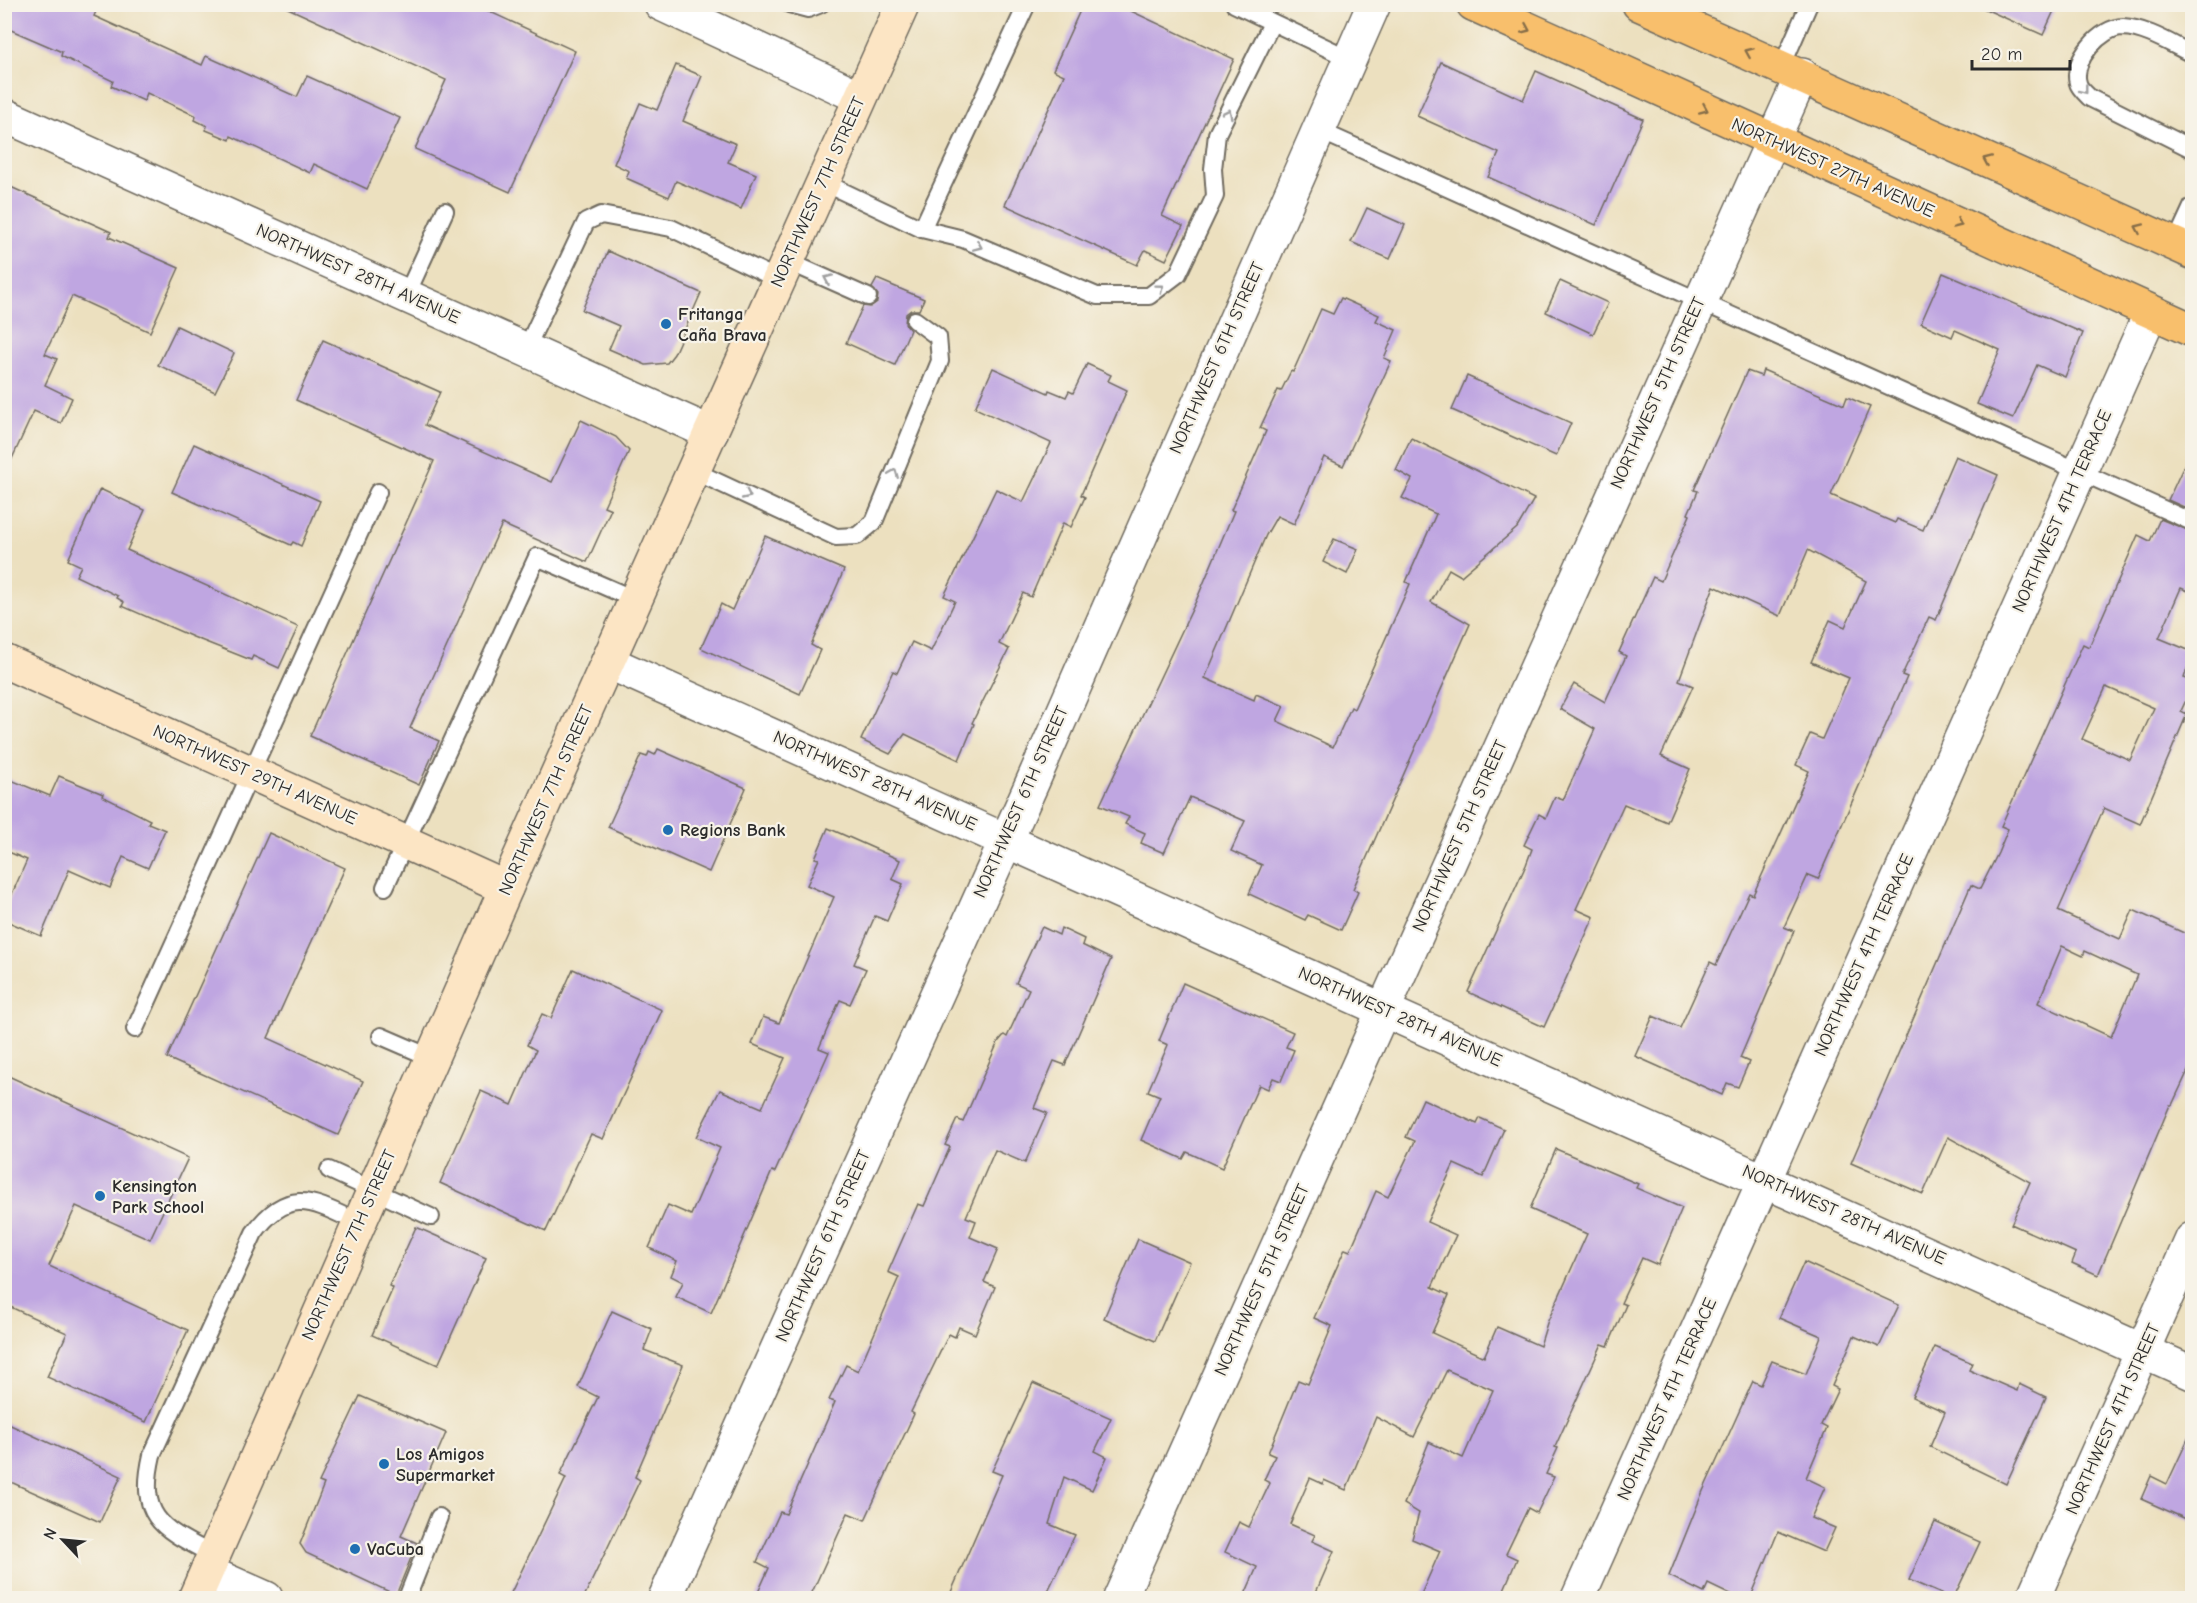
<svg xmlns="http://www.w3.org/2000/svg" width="2197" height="1603" font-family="'Comic Neue',sans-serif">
  <rect width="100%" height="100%" fill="#f7f3e8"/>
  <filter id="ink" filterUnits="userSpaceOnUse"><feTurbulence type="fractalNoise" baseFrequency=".0167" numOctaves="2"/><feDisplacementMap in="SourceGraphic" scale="12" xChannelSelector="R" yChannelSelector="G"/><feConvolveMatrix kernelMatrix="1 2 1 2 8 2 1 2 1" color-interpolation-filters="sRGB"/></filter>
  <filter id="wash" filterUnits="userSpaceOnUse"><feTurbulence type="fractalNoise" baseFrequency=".008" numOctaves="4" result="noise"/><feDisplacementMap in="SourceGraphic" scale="24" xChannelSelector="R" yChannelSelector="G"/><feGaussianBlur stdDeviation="1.35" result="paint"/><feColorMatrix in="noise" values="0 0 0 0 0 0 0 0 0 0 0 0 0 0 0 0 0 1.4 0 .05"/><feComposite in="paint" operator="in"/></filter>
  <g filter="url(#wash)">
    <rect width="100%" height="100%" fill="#ece0bf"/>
    <g id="blocks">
      <g fill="#bfa6e1" fill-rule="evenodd">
        <path d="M 4,4 L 99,4 L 94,16 L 202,65 L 206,56 L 297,97 L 307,76 L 400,118 L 367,189 L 314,164 L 310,173 L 231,136 L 230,140 L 206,130 L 207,126 L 195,120 L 196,116 L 147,93 L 144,101 L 111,86 L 113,81 L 61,56 L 62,52 L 4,27 Z"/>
        <path d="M 279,4 L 473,4 L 575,51 L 510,192 L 415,149 L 446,80 Z"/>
        <path d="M 1083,4 L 1116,4 L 1234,59 L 1162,216 L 1183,226 L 1166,260 L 1145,250 L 1137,265 L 1005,205 L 1064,75 L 1053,70 Z"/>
        <path d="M 1974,4 L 2057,4 L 2043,35 Z"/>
        <path d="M 1441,62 L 1523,100 L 1536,71 L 1643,119 L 1596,225 L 1488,177 L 1499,153 L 1417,116 Z"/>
        <path d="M 676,65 L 702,76 L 683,121 L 736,144 L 728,162 L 756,174 L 741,209 L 676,181 L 669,197 L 626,178 L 629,171 L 614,164 L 640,103 L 657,110 Z"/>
        <path d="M 4,184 L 111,232 L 109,237 L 179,268 L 150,332 L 72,296 L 45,354 L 57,359 L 45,385 L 72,398 L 61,423 L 34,411 L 4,476 Z"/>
        <path d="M 1367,208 L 1405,225 L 1390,259 L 1351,242 Z"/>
        <path d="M 608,251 L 701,293 L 674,354 L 667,363 L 646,365 L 609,349 L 619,326 L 582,310 Z"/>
        <path d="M 1943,273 L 2083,333 L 2065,377 L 2037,365 L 2013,419 L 1977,404 L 2000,350 L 1955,330 L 1952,337 L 1921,323 Z"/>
        <path d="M 877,279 L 924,299 L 919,310 L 911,310 L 906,314 L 905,324 L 910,330 L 895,365 L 846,343 L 863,306 L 870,307 L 877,302 L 878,295 L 872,288 Z"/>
        <path d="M 1560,281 L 1608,303 L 1593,334 L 1546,312 Z"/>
        <path d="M 1341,298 L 1379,315 L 1376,321 L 1396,330 L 1384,358 L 1391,361 L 1343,466 L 1324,457 L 1294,524 L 1277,516 L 1266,535 L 1205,678 L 1254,700 L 1256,694 L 1284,706 L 1277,721 L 1333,747 L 1351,707 L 1354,709 L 1410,584 L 1406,582 L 1436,514 L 1402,498 L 1412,479 L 1396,470 L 1411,438 L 1534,499 L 1517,528 L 1461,576 L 1449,569 L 1431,602 L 1470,624 L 1353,889 L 1358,892 L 1341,930 L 1308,915 L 1305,920 L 1249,894 L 1262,865 L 1231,851 L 1245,821 L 1190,797 L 1164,853 L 1141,843 L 1145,833 L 1125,824 L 1129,817 L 1100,805 L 1196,601 L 1234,511 L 1231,510 L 1266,431 L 1260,428 L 1278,390 L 1281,391 L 1291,371 L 1293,372 L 1321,309 L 1333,314 Z"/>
        <path d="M 177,326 L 234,353 L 215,392 L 158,365 Z"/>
        <path d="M 323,340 L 440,392 L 425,425 L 552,482 L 581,420 L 616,437 L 629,451 L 604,506 L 611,509 L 587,562 L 502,524 L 410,728 L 439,741 L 419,785 L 310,736 L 434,461 L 296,400 Z"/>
        <path d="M 1087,364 L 1111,375 L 1108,381 L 1127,390 L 1081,495 L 1085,497 L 1071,527 L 1063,523 L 1031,597 L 1023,593 L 999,644 L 1009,649 L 972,723 L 974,724 L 959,760 L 905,734 L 890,754 L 861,740 L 893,671 L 897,673 L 912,642 L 931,651 L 955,601 L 944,596 L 996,489 L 1023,502 L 1051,443 L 975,408 L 993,368 L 1048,393 L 1049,390 L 1066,397 L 1069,391 L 1073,393 Z"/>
        <path d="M 1763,370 L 1844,405 L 1847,397 L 1870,407 L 1831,495 L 1895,523 L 1897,519 L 1923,530 L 1955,456 L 1998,475 L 1936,620 L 1929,617 L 1902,675 L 1907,677 L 1818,879 L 1808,875 L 1784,927 L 1794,931 L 1740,1058 L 1749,1062 L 1738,1087 L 1727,1083 L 1722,1095 L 1635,1056 L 1653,1016 L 1680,1028 L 1710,962 L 1716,965 L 1749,893 L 1753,895 L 1809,771 L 1796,765 L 1810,734 L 1822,739 L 1849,678 L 1811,662 L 1830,620 L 1845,627 L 1866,581 L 1808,550 L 1780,616 L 1714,586 L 1679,680 L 1693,686 L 1661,756 L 1690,769 L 1667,822 L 1624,804 L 1576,909 L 1594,917 L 1544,1027 L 1468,992 L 1526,865 L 1532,849 L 1524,845 L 1539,814 L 1546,818 L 1555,797 L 1563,800 L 1595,729 L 1560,709 L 1574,684 L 1605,702 L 1626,656 L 1619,652 L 1653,577 L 1661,581 L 1690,515 L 1688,514 L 1698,491 L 1694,490 L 1747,371 L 1761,376 Z"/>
        <path d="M 1467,376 L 1571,423 L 1556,456 L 1452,410 Z"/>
        <path d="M 194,444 L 320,501 L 301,546 L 293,542 L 291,545 L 172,492 Z"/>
        <path d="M 2193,446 L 2193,511 L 2168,500 Z"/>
        <path d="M 100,489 L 145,510 L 127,550 L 298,627 L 279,668 L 253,656 L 251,660 L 193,637 L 122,606 L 124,602 L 117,598 L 118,596 L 76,576 L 81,566 L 68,560 Z"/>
        <path d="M 2160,519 L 2193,532 L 2193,593 L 2181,588 L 2159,638 L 2193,652 L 2184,678 L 2193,681 L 2193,685 L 2181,711 L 2187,714 L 2140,824 L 2104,808 L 2058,911 L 2120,939 L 2133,910 L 2193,937 L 2193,1060 L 2172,1105 L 2170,1105 L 2098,1275 L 2072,1263 L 2076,1253 L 2011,1224 L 2030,1182 L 1948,1137 L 1923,1194 L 1851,1163 L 1971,885 L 1980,889 L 1998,853 L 2008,829 L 2001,826 L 2083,644 L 2089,647 L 2138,535 L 2150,541 ZM 2106,687 L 2154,708 L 2130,760 L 2082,739 ZM 2062,946 L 2083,956 L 2085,951 L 2137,975 L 2111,1037 L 2038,1003 Z"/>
        <path d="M 765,536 L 844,570 L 811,645 L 820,650 L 800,694 L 701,648 L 721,604 L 732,610 Z"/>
        <path d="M 1334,539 L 1358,549 L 1347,574 L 1323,562 Z"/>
        <path d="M 658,749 L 746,788 L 709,872 L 608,827 L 641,755 L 647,757 L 649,752 L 655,755 Z"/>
        <path d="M 59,776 L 103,794 L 102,796 L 150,820 L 148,823 L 165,830 L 148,868 L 123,857 L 110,888 L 69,870 L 41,936 L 4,920 L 4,912 L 27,860 L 4,850 L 4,777 L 50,796 Z"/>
        <path d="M 828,828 L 900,860 L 892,879 L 903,884 L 887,921 L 875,916 L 854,964 L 866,969 L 850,1004 L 840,1000 L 819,1048 L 829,1052 L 775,1172 L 772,1171 L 711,1313 L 676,1297 L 683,1282 L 671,1276 L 677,1261 L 649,1248 L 668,1205 L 691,1215 L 720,1148 L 696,1137 L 720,1090 L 762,1108 L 785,1058 L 752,1044 L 763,1017 L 779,1023 L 834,897 L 807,885 L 819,859 L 815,858 Z"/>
        <path d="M 269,833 L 345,868 L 268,1038 L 363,1081 L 338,1135 L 167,1058 Z"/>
        <path d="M 1042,927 L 1059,935 L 1061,928 L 1084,939 L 1082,945 L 1111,959 L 1065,1065 L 1054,1061 L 1034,1108 L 1047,1113 L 1025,1163 L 995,1150 L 966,1217 L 976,1221 L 970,1237 L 998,1249 L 984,1282 L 995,1287 L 975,1334 L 959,1327 L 955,1337 L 949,1334 L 911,1412 L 914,1414 L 865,1520 L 848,1513 L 809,1599 L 755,1599 L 769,1568 L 757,1562 L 780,1512 L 786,1514 L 835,1402 L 829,1400 L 846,1365 L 858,1371 L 899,1277 L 888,1272 L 918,1204 L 924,1206 L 950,1147 L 945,1145 L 957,1119 L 963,1122 L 998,1042 L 1004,1035 L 1007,1037 L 1029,989 L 1016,983 Z"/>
        <path d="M 573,969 L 662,1010 L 603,1139 L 591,1134 L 546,1231 L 440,1183 L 481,1091 L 512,1105 L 536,1050 L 527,1045 L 542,1014 L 551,1018 Z"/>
        <path d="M 1183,983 L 1293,1032 L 1286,1047 L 1294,1050 L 1281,1081 L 1273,1078 L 1268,1089 L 1259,1085 L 1222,1168 L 1187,1152 L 1183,1159 L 1141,1140 L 1160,1096 L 1148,1091 L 1168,1045 L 1159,1041 Z"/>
        <path d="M 4,1074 L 188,1158 L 150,1239 L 76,1206 L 49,1266 L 188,1330 L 146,1422 L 47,1377 L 67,1333 L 4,1304 Z"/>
        <path d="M 1423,1099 L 1477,1124 L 1480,1118 L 1504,1129 L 1483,1177 L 1454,1164 L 1427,1222 L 1456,1235 L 1432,1287 L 1449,1295 L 1432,1333 L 1484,1357 L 1497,1327 L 1540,1346 L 1547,1323 L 1587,1234 L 1530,1209 L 1556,1149 L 1638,1184 L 1636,1188 L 1682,1208 L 1658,1265 L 1642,1258 L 1621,1303 L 1626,1305 L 1608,1346 L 1602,1344 L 1555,1447 L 1558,1448 L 1546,1474 L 1554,1477 L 1537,1513 L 1528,1508 L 1506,1554 L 1517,1559 L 1500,1599 L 1419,1599 L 1440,1551 L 1412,1539 L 1419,1513 L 1404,1504 L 1429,1442 L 1463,1458 L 1493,1390 L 1447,1370 L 1414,1437 L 1376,1417 L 1346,1490 L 1324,1480 L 1323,1484 L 1310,1478 L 1290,1524 L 1315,1535 L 1312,1541 L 1334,1551 L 1313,1599 L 1243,1599 L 1257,1567 L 1225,1552 L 1239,1522 L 1249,1527 L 1270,1483 L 1264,1480 L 1275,1456 L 1268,1453 L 1298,1380 L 1308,1384 L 1332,1326 L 1314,1318 L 1345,1249 L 1350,1251 L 1376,1191 L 1388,1197 L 1415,1141 L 1406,1137 Z"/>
        <path d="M 416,1227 L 486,1258 L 438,1365 L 372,1335 L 393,1288 L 389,1286 Z"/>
        <path d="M 1138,1239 L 1190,1262 L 1155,1341 L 1104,1318 Z"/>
        <path d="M 1804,1262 L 1899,1305 L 1879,1347 L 1854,1336 L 1832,1386 L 1838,1389 L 1821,1425 L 1827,1428 L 1806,1478 L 1825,1487 L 1811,1518 L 1835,1528 L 1824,1552 L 1778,1532 L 1750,1599 L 1739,1599 L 1708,1584 L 1704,1593 L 1669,1576 L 1703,1491 L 1753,1381 L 1761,1385 L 1772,1361 L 1806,1374 L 1821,1336 L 1779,1318 Z"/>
        <path d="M 612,1311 L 652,1329 L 644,1350 L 683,1365 L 635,1477 L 640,1480 L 583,1599 L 508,1599 L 566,1478 L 560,1475 L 598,1397 L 578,1387 Z"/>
        <path d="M 1935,1347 L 1972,1363 L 1969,1370 L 2017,1391 L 2019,1384 L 2046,1397 L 2006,1484 L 1930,1447 L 1945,1412 L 1912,1397 Z"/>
        <path d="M 1033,1383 L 1111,1418 L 1095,1451 L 1107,1457 L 1092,1490 L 1064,1477 L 1049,1524 L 1075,1535 L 1044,1599 L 948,1599 L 1002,1475 L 992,1471 Z"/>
        <path d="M 360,1396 L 446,1433 L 401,1536 L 417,1543 L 396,1595 L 306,1553 L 300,1544 L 324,1484 L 319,1482 Z"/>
        <path d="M 4,1422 L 121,1476 L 100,1522 L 4,1479 Z"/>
        <path d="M 2193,1428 L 2193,1522 L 2141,1499 L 2151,1476 L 2167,1484 Z"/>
        <path d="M 1935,1522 L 1980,1542 L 1953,1599 L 1909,1580 Z"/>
      </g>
    </g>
  </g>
  <g filter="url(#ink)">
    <use href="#blocks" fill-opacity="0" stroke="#6f6a5f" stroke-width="1.5"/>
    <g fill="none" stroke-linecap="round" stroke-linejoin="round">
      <defs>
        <g id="lane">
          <path d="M 789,4 L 808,9 L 821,4"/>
          <path d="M 1234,4 L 1350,59"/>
          <path d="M 2192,54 C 2171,44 2146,28 2123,27 C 2101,27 2071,61 2078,83 C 2079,88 2086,94 2090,98 L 2192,149"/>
          <path d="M 1782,66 L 1809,4"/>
          <path d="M 1318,130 L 2192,522"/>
          <path d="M 823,182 L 922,229 L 1027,4"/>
          <path d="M 922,229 L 963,239 L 1097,296 L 1149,296 L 1178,274 L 1215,196 L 1213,169 L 1217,134 L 1272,23"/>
          <path d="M 2175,244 L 2192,207"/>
          <path d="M 787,261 L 868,297"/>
          <path d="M 406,296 L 445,211"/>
          <path d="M 526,349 L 586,222 L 601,215 L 671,228 L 779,280"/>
          <path d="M 694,471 L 836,537 L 857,536 L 874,522 L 940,361 L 938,337 L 915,320"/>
          <path d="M 385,887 L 537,557 L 636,600"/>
          <path d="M 135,1029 L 378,492"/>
          <path d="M 381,1036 L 432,1058"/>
          <path d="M 329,1170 L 431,1217"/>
          <path d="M 215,1556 C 164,1529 137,1520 152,1455 L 254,1233 C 289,1185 314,1202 359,1223"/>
          <path d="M 407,1598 L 439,1517"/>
        </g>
        <g id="street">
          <path d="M 661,4 L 860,97"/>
          <path d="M 4,115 L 711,433"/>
          <path d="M 608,662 L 2192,1373"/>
          <path d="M 207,1572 L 266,1598"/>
          <path d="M 665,1598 L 1033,781 L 1374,4"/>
          <path d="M 1120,1598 L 1802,75"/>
          <path d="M 1578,1598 L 2151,312"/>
          <path d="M 2033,1598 L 2192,1239"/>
        </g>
        <g id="secondary">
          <path d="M 4,661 L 506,888"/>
          <path d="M 195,1598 L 511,877 L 903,4"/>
        </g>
        <g id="highway">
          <path d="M 1473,4 L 2192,330"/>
          <path d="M 1639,4 L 2192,252"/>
        </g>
      </defs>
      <use href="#lane" stroke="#6f6a5f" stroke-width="20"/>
      <use href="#street" stroke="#6f6a5f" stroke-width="36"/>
      <use href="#secondary" stroke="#6f6a5f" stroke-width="36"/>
      <use href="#highway" stroke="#6f6a5f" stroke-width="36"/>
      <use href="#lane" stroke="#fff" stroke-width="16"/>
      <use href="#street" stroke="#fff" stroke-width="33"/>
      <use href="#secondary" stroke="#fce5c4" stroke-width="33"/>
      <use href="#highway" stroke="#f8bf6c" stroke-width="33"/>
    </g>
    <defs><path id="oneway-chevron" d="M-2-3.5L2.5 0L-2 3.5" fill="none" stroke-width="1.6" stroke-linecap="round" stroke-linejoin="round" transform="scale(1.5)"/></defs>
    <g stroke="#876e48">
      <use href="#oneway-chevron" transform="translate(1526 29) rotate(24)"/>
      <use href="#oneway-chevron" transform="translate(1749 52) rotate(-157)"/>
      <use href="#oneway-chevron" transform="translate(1704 109) rotate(24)"/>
      <use href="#oneway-chevron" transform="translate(1987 160) rotate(-156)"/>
      <use href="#oneway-chevron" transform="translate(1958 224) rotate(24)"/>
      <use href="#oneway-chevron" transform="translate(2139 228) rotate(-156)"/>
    </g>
    <g stroke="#a0a0a0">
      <use href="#oneway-chevron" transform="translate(2084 90) rotate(52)"/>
      <use href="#oneway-chevron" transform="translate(1228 113) rotate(-64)"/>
      <use href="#oneway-chevron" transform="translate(978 246) rotate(23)"/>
      <use href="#oneway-chevron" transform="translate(828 279) rotate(-156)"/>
      <use href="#oneway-chevron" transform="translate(1160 288) rotate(-37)"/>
      <use href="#oneway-chevron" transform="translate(894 473) rotate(-68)"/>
      <use href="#oneway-chevron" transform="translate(747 495) rotate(25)"/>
    </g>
  </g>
  <g fill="#1f6fb2" stroke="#f7f3e8" stroke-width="2">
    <circle cx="666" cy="324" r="6"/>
    <circle cx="668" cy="830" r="6"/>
    <circle cx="100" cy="1196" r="6"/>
    <circle cx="384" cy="1464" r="6"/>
    <circle cx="355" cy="1549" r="6"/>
  </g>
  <g text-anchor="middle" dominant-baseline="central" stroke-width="4.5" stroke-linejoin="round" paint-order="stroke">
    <g font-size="18" fill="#2b2b2b" stroke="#f7f3e8">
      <text transform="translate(1833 168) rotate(24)">NORTHWEST 27TH AVENUE</text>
      <text transform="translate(818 192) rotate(-66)">NORTHWEST 7TH STREET</text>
      <text transform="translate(358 274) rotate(24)">NORTHWEST 28TH AVENUE</text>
      <text transform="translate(1217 358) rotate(-66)">NORTHWEST 6TH STREET</text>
      <text transform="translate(1658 393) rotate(-66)">NORTHWEST 5TH STREET</text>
      <text transform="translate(2062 511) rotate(-66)">NORTHWEST 4TH TERRACE</text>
      <text transform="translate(255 775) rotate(24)">NORTHWEST 29TH AVENUE</text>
      <text transform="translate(875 781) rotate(24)">NORTHWEST 28TH AVENUE</text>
      <text transform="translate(546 800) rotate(-66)">NORTHWEST 7TH STREET</text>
      <text transform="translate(1021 802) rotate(-66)">NORTHWEST 6TH STREET</text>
      <text transform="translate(1460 836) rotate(-66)">NORTHWEST 5TH STREET</text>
      <text transform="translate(1864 955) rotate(-66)">NORTHWEST 4TH TERRACE</text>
      <text transform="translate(1400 1017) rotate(24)">NORTHWEST 28TH AVENUE</text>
      <text transform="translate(1844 1215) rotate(24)">NORTHWEST 28TH AVENUE</text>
      <text transform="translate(349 1245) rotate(-66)">NORTHWEST 7TH STREET</text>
      <text transform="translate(823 1246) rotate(-66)">NORTHWEST 6TH STREET</text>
      <text transform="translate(1262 1280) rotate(-66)">NORTHWEST 5TH STREET</text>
      <text transform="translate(1667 1399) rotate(-66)">NORTHWEST 4TH TERRACE</text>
      <text transform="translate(2113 1419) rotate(-66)">NORTHWEST 4TH STREET</text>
    </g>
    <g font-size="18" font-weight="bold" fill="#2b2b2b" stroke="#f7f3e8" text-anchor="start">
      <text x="678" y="314">Fritanga<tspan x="678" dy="21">Caña Brava</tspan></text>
      <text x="680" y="830">Regions Bank</text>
      <text x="112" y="1186">Kensington<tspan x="112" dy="21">Park School</tspan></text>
      <text x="396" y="1454">Los Amigos<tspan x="396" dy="21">Supermarket</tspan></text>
      <text x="367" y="1549">VaCuba</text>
    </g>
  </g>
  <rect width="2197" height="1603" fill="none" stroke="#f7f3e8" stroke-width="24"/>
  <g transform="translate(63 1540) rotate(296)" stroke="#f7f3e8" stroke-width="4.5" paint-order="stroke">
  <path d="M0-4.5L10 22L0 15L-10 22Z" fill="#2b2b2b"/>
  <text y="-9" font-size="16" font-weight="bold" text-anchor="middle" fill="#2b2b2b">N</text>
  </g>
  <path d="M1972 60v9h98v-9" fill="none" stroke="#2b2b2b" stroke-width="3"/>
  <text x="1981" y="60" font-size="18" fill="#2b2b2b" stroke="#f7f3e8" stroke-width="4.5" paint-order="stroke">20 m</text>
</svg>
